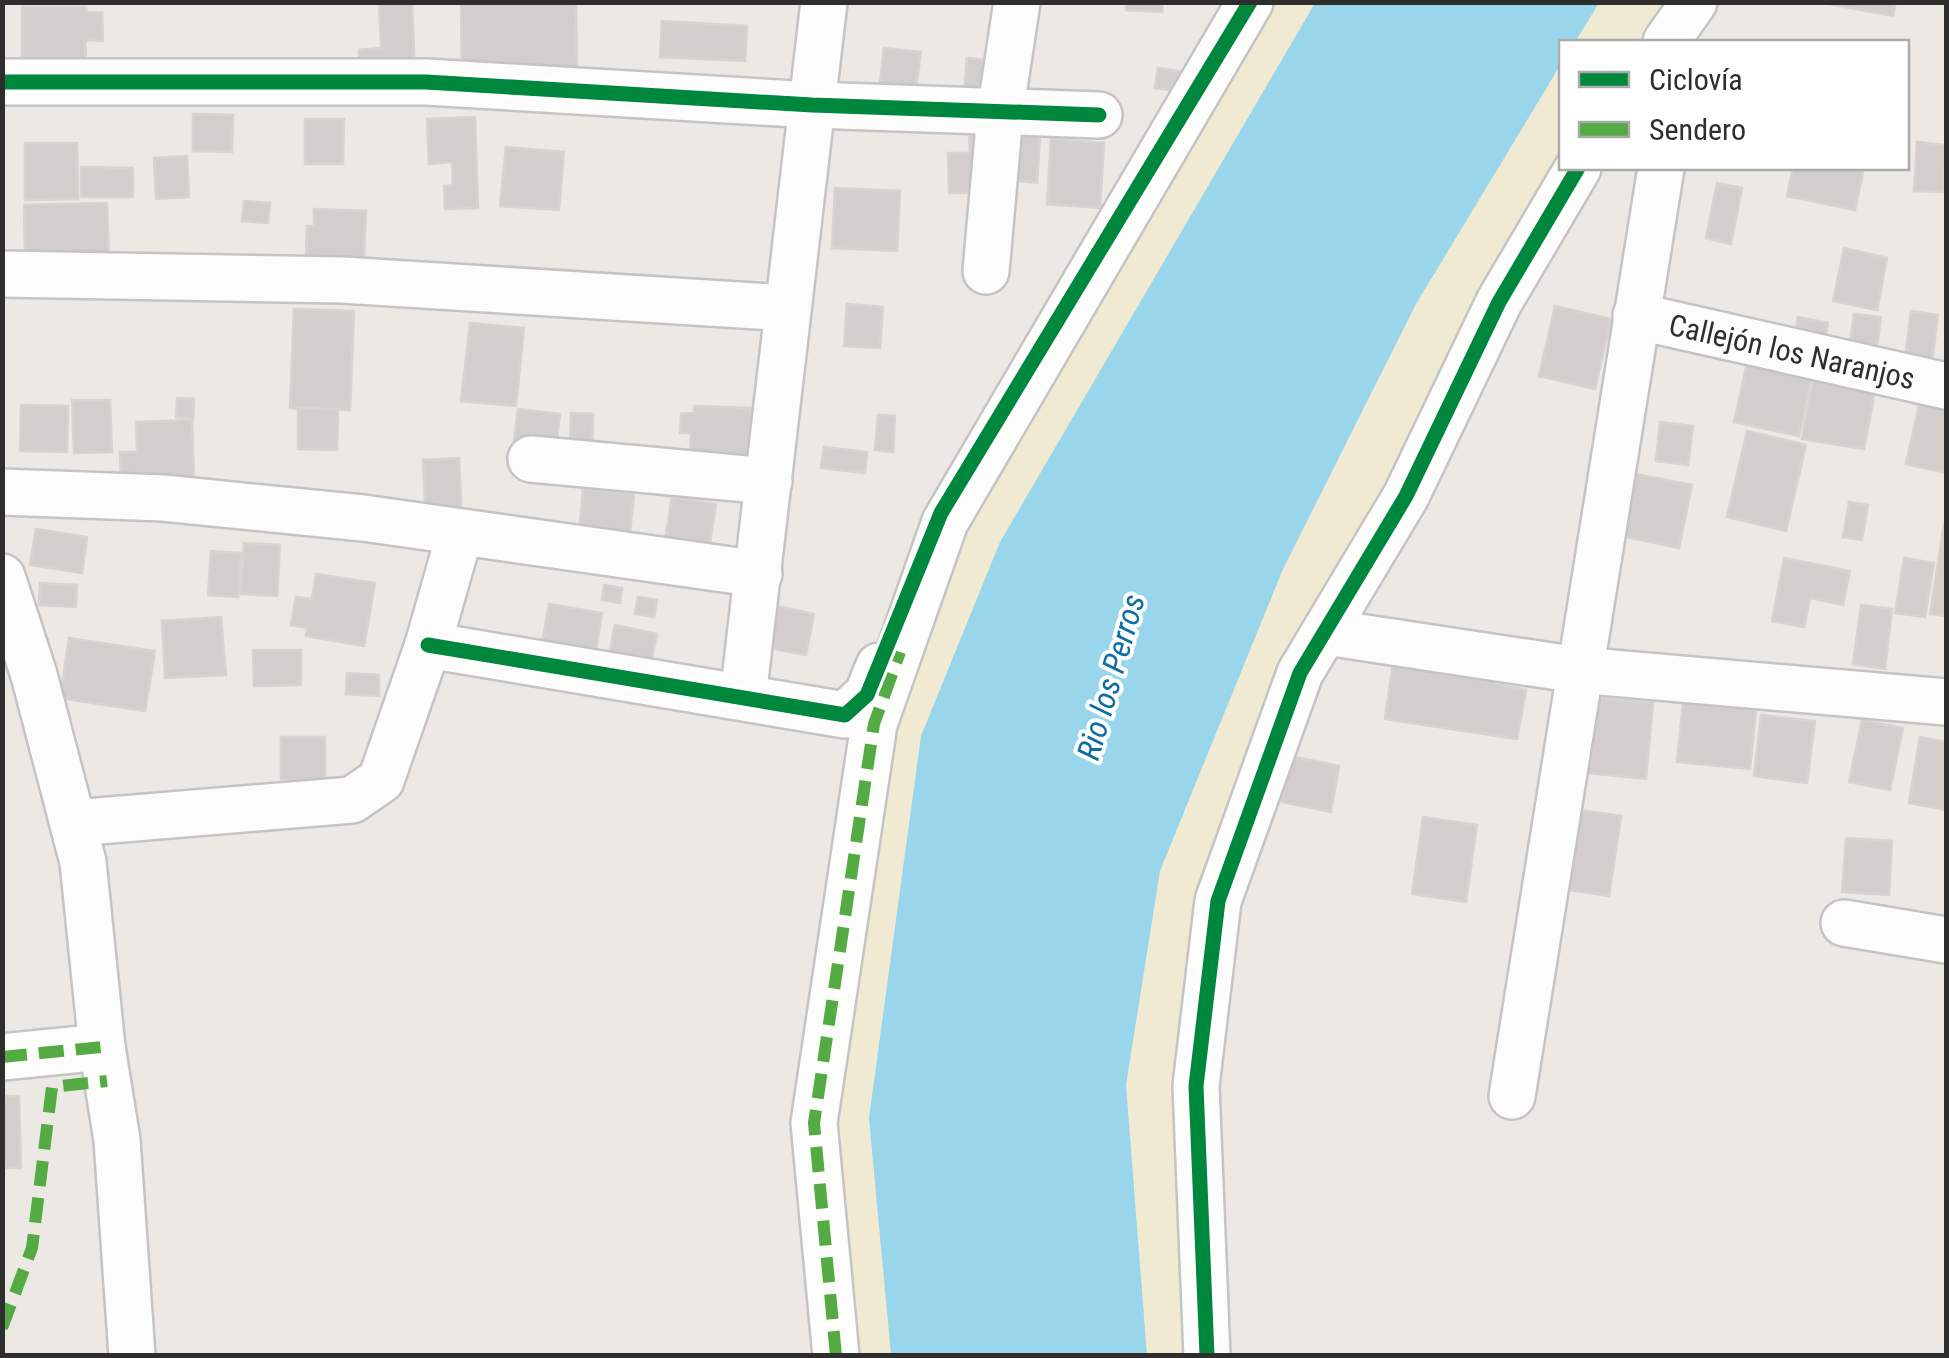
<svg xmlns="http://www.w3.org/2000/svg" width="1949" height="1358" font-family="'Roboto Condensed',sans-serif">
  <rect width="100%" height="100%" fill="#ece8e4"/>
  <path fill="#f0ead3" d="M 1250,3 L 1694,3 L 1666,42 L 1562,42 L 1562,168 L 1218,901 L 1207,1355 L 836,1356 L 814,1123 L 874,724 L 945,522 Z"/>
  <path fill="#99d6ec" d="M 1315,3 L 1599,3 L 1575,42 L 1562,42 L 1561,64 L 1416,304 L 1283,569 L 1160,871 L 1126,1085 L 1147,1355 L 891,1355 L 869,1118 L 921,736 L 1000,542 Z"/>
  <g fill="#d1cecb" stroke="#d7d4d0" stroke-width="2.5">
    <path d="M 379,2 L 412,2 L 415,77 L 360,79 L 359,50 L 381,48 Z"/>
    <path d="M 461,2 L 576,2 L 577,79 L 462,80 Z"/>
    <path d="M 1126,2 L 1163,2 L 1162,12 L 1126,10 Z"/>
    <path d="M 1819,2 L 1896,2 L 1893,16 Z"/>
    <path d="M 22,7 L 86,7 L 86,12 L 102,13 L 103,41 L 85,40 L 86,59 L 22,58 Z"/>
    <path d="M 662,21 L 747,26 L 745,61 L 660,57 Z"/>
    <path d="M 884,48 L 921,52 L 915,95 L 879,92 Z"/>
    <path d="M 967,58 L 994,61 L 991,96 L 964,93 Z"/>
    <path d="M 1158,68 L 1179,71 L 1177,91 L 1155,88 Z"/>
    <path d="M 193,114 L 233,115 L 232,152 L 193,151 Z"/>
    <path d="M 475,117 L 478,208 L 445,209 L 444,186 L 453,185 L 452,162 L 429,164 L 427,119 Z"/>
    <path d="M 305,119 L 344,119 L 343,164 L 305,164 Z"/>
    <path d="M 1009,133 L 1040,136 L 1037,183 L 1005,180 Z"/>
    <path d="M 987,136 L 989,192 L 949,193 L 948,153 L 970,153 L 969,137 Z"/>
    <path d="M 1051,139 L 1104,143 L 1100,208 L 1047,204 Z"/>
    <path d="M 1917,142 L 1946,145 L 1943,192 L 1914,191 Z"/>
    <path d="M 25,143 L 77,143 L 78,199 L 25,200 Z"/>
    <path d="M 506,147 L 564,152 L 559,210 L 500,206 Z"/>
    <path d="M 187,156 L 189,197 L 156,199 L 154,158 Z"/>
    <path d="M 81,167 L 133,168 L 133,197 L 81,197 Z"/>
    <path d="M 1793,168 L 1864,168 L 1855,210 L 1787,196 Z"/>
    <path d="M 1717,183 L 1742,188 L 1731,244 L 1706,238 Z"/>
    <path d="M 835,188 L 900,191 L 897,251 L 832,248 Z"/>
    <path d="M 244,201 L 270,203 L 268,223 L 242,221 Z"/>
    <path d="M 107,203 L 109,259 L 25,260 L 24,205 Z"/>
    <path d="M 314,209 L 366,211 L 363,277 L 305,275 L 307,226 L 314,226 Z"/>
    <path d="M 1844,248 L 1887,258 L 1877,310 L 1833,301 Z"/>
    <path d="M 847,304 L 883,307 L 880,348 L 844,346 Z"/>
    <path d="M 1555,306 L 1611,319 L 1595,389 L 1539,376 Z"/>
    <path d="M 294,309 L 354,311 L 350,410 L 290,408 Z"/>
    <path d="M 1911,311 L 1938,315 L 1930,377 L 1903,373 Z"/>
    <path d="M 1854,314 L 1881,317 L 1875,362 L 1848,358 Z"/>
    <path d="M 1798,317 L 1828,323 L 1822,354 L 1792,348 Z"/>
    <path d="M 470,323 L 524,328 L 516,406 L 461,401 Z"/>
    <path d="M 1747,364 L 1811,378 L 1799,436 L 1734,422 Z"/>
    <path d="M 1813,380 L 1875,390 L 1864,449 L 1802,439 Z"/>
    <path d="M 177,398 L 194,399 L 193,418 L 176,417 Z"/>
    <path d="M 72,400 L 110,400 L 112,452 L 74,453 Z"/>
    <path d="M 1920,400 L 1946,406 L 1946,473 L 1906,464 Z"/>
    <path d="M 21,405 L 68,406 L 67,452 L 20,451 Z"/>
    <path d="M 694,406 L 751,408 L 750,475 L 690,461 L 691,433 L 680,433 L 681,414 L 694,413 Z"/>
    <path d="M 298,408 L 338,409 L 337,450 L 298,449 Z"/>
    <path d="M 518,409 L 560,414 L 555,455 L 513,450 Z"/>
    <path d="M 571,413 L 593,414 L 592,455 L 570,454 Z"/>
    <path d="M 878,415 L 895,416 L 893,452 L 875,450 Z"/>
    <path d="M 192,420 L 194,484 L 121,482 L 120,452 L 137,452 L 136,422 Z"/>
    <path d="M 1660,422 L 1693,426 L 1688,465 L 1656,461 Z"/>
    <path d="M 1747,431 L 1806,445 L 1786,531 L 1727,517 Z"/>
    <path d="M 824,447 L 867,452 L 865,473 L 821,468 Z"/>
    <path d="M 459,458 L 462,521 L 426,522 L 423,460 Z"/>
    <path d="M 1625,472 L 1692,485 L 1679,548 L 1612,534 Z"/>
    <path d="M 583,490 L 634,494 L 628,551 L 578,546 Z"/>
    <path d="M 672,497 L 716,504 L 707,565 L 662,559 Z"/>
    <path d="M 1849,502 L 1868,505 L 1862,540 L 1843,537 Z"/>
    <path d="M 1944,524 L 1946,524 L 1946,616 L 1930,614 Z"/>
    <path d="M 36,529 L 87,537 L 82,573 L 30,565 Z"/>
    <path d="M 244,543 L 280,545 L 277,596 L 241,594 Z"/>
    <path d="M 211,551 L 241,553 L 238,597 L 208,595 Z"/>
    <path d="M 1784,558 L 1850,571 L 1843,605 L 1810,598 L 1804,627 L 1772,621 Z"/>
    <path d="M 1904,558 L 1934,563 L 1925,617 L 1895,613 Z"/>
    <path d="M 316,574 L 375,583 L 364,646 L 306,636 L 307,628 L 291,625 L 296,597 L 312,599 Z"/>
    <path d="M 40,583 L 77,585 L 76,607 L 39,605 Z"/>
    <path d="M 604,585 L 622,588 L 620,603 L 602,600 Z"/>
    <path d="M 638,597 L 657,600 L 654,617 L 635,614 Z"/>
    <path d="M 549,604 L 602,613 L 593,669 L 539,660 Z"/>
    <path d="M 1861,605 L 1892,609 L 1885,669 L 1853,664 Z"/>
    <path d="M 777,606 L 814,614 L 806,655 L 769,648 Z"/>
    <path d="M 221,617 L 226,675 L 165,678 L 162,621 Z"/>
    <path d="M 615,625 L 657,634 L 647,679 L 606,671 Z"/>
    <path d="M 69,638 L 155,651 L 145,711 L 60,698 Z"/>
    <path d="M 253,650 L 301,650 L 301,685 L 254,686 Z"/>
    <path d="M 1393,663 L 1492,678 L 1497,684 L 1526,690 L 1517,739 L 1385,719 Z"/>
    <path d="M 347,673 L 379,675 L 379,696 L 346,694 Z"/>
    <path d="M 1582,697 L 1653,703 L 1646,779 L 1575,772 Z"/>
    <path d="M 1683,703 L 1756,710 L 1750,769 L 1677,762 Z"/>
    <path d="M 1761,715 L 1815,721 L 1807,783 L 1754,776 Z"/>
    <path d="M 1862,720 L 1903,728 L 1890,790 L 1849,782 Z"/>
    <path d="M 281,737 L 325,737 L 325,780 L 281,779 Z"/>
    <path d="M 1920,737 L 1946,742 L 1946,810 L 1909,803 Z"/>
    <path d="M 1290,756 L 1339,766 L 1331,812 L 1282,802 Z"/>
    <path d="M 1566,808 L 1621,816 L 1609,896 L 1555,888 Z"/>
    <path d="M 1423,817 L 1477,825 L 1466,902 L 1412,894 Z"/>
    <path d="M 1846,838 L 1892,841 L 1889,895 L 1842,892 Z"/>
    <path d="M 2,1096 L 19,1096 L 21,1168 L 2,1168 Z"/>
  </g>
  <g fill="none" stroke-linecap="round" stroke-linejoin="round">
    <defs>
      <g id="street">
        <path d="M 1666,42 L 1694,2"/>
        <path d="M 2,82 L 426,82 L 812,105 L 1099,115"/>
        <path d="M 986,271 L 1000,114 L 1017,2"/>
        <path d="M 2,274 L 342,280 L 788,308"/>
        <path id="s1" d="M 1636,316 L 1946,386"/>
        <path d="M 531,459 L 769,481"/>
        <path d="M 2,492 L 163,498 L 363,518 L 759,574"/>
        <path d="M 2,577 L 34,675 L 83,862 L 102,1047 L 117,1140 L 132,1356"/>
        <path d="M 1326,632 L 1578,670 L 1946,702"/>
        <path d="M 428,645 L 845,715 L 867,695 L 879,666"/>
        <path d="M 743,697 L 824,2"/>
        <path d="M 74,823 L 352,800 L 381,780 L 428,645 L 460,533"/>
        <path d="M 1844,923 L 1946,940"/>
        <path d="M 2,1057 L 102,1047"/>
        <path d="M 1512,1096 L 1661,168"/>
        <path d="M 836,1356 L 814,1123 L 874,724 L 945,522 L 1250,2"/>
        <path d="M 1207,1356 L 1196,1086 L 1218,901 L 1300,673 L 1406,496 L 1499,302 L 1578,168"/>
      </g>
    </defs>
    <use href="#street" stroke="#c5c4c5" stroke-width="50"/>
    <use href="#street" stroke="#fcfcfb" stroke-width="45"/>
    <g stroke="#54ab44" stroke-width="12" stroke-dasharray="25 12" stroke-linecap="butt">
      <path d="M 2,1057 L 102,1047"/>
      <path d="M 2,1328 L 32,1248 L 52,1087 L 107,1081"/>
      <path d="M 836,1356 L 814,1123 L 874,724 L 900,652"/>
    </g>
    <defs>
      <g id="cycleway">
        <path d="M 2,82 L 426,82 L 812,105 L 1099,115"/>
        <path d="M 428,645 L 845,715 L 867,695 L 941,513 L 1250,2"/>
        <path d="M 1207,1356 L 1196,1086 L 1218,901 L 1300,673 L 1406,496 L 1499,302 L 1578,168"/>
      </g>
    </defs>
    <use href="#cycleway" stroke="#fff" stroke-width="21"/>
    <use href="#cycleway" stroke="#00873e" stroke-width="15"/>
  </g>
  <g text-anchor="middle" dominant-baseline="central" stroke-width="8" stroke-linejoin="round" paint-order="stroke">
    <g font-size="30" fill="#2e2e2e" stroke="#fff">
      <text stroke="none"><textPath href="#s1" startOffset="160">Callejón los Naranjos</textPath></text>
    </g>
    <g font-size="32" font-style="italic" fill="#0d6fa3" stroke="#fff">
      <text transform="translate(1111 677) rotate(-74)">Rio los Perros</text>
    </g>
  </g>
  <rect width="1949" height="1358" fill="none" stroke="#2e2e2e" stroke-width="10"/>
  <rect x="1559" y="40" width="350" height="130" fill="#ffffff" stroke="#ababab" stroke-width="2.5"/>
  <rect x="1579" y="72" width="50" height="15" fill="#00873e" stroke="#ababab" stroke-width="2.5"/>
  <text x="1649" y="90" font-size="30" fill="#2e2e2e">Ciclovía</text>
  <rect x="1579" y="122" width="50" height="15" fill="#54ab44" stroke="#ababab" stroke-width="2.5"/>
  <text x="1649" y="140" font-size="30" fill="#2e2e2e">Sendero</text>
</svg>
